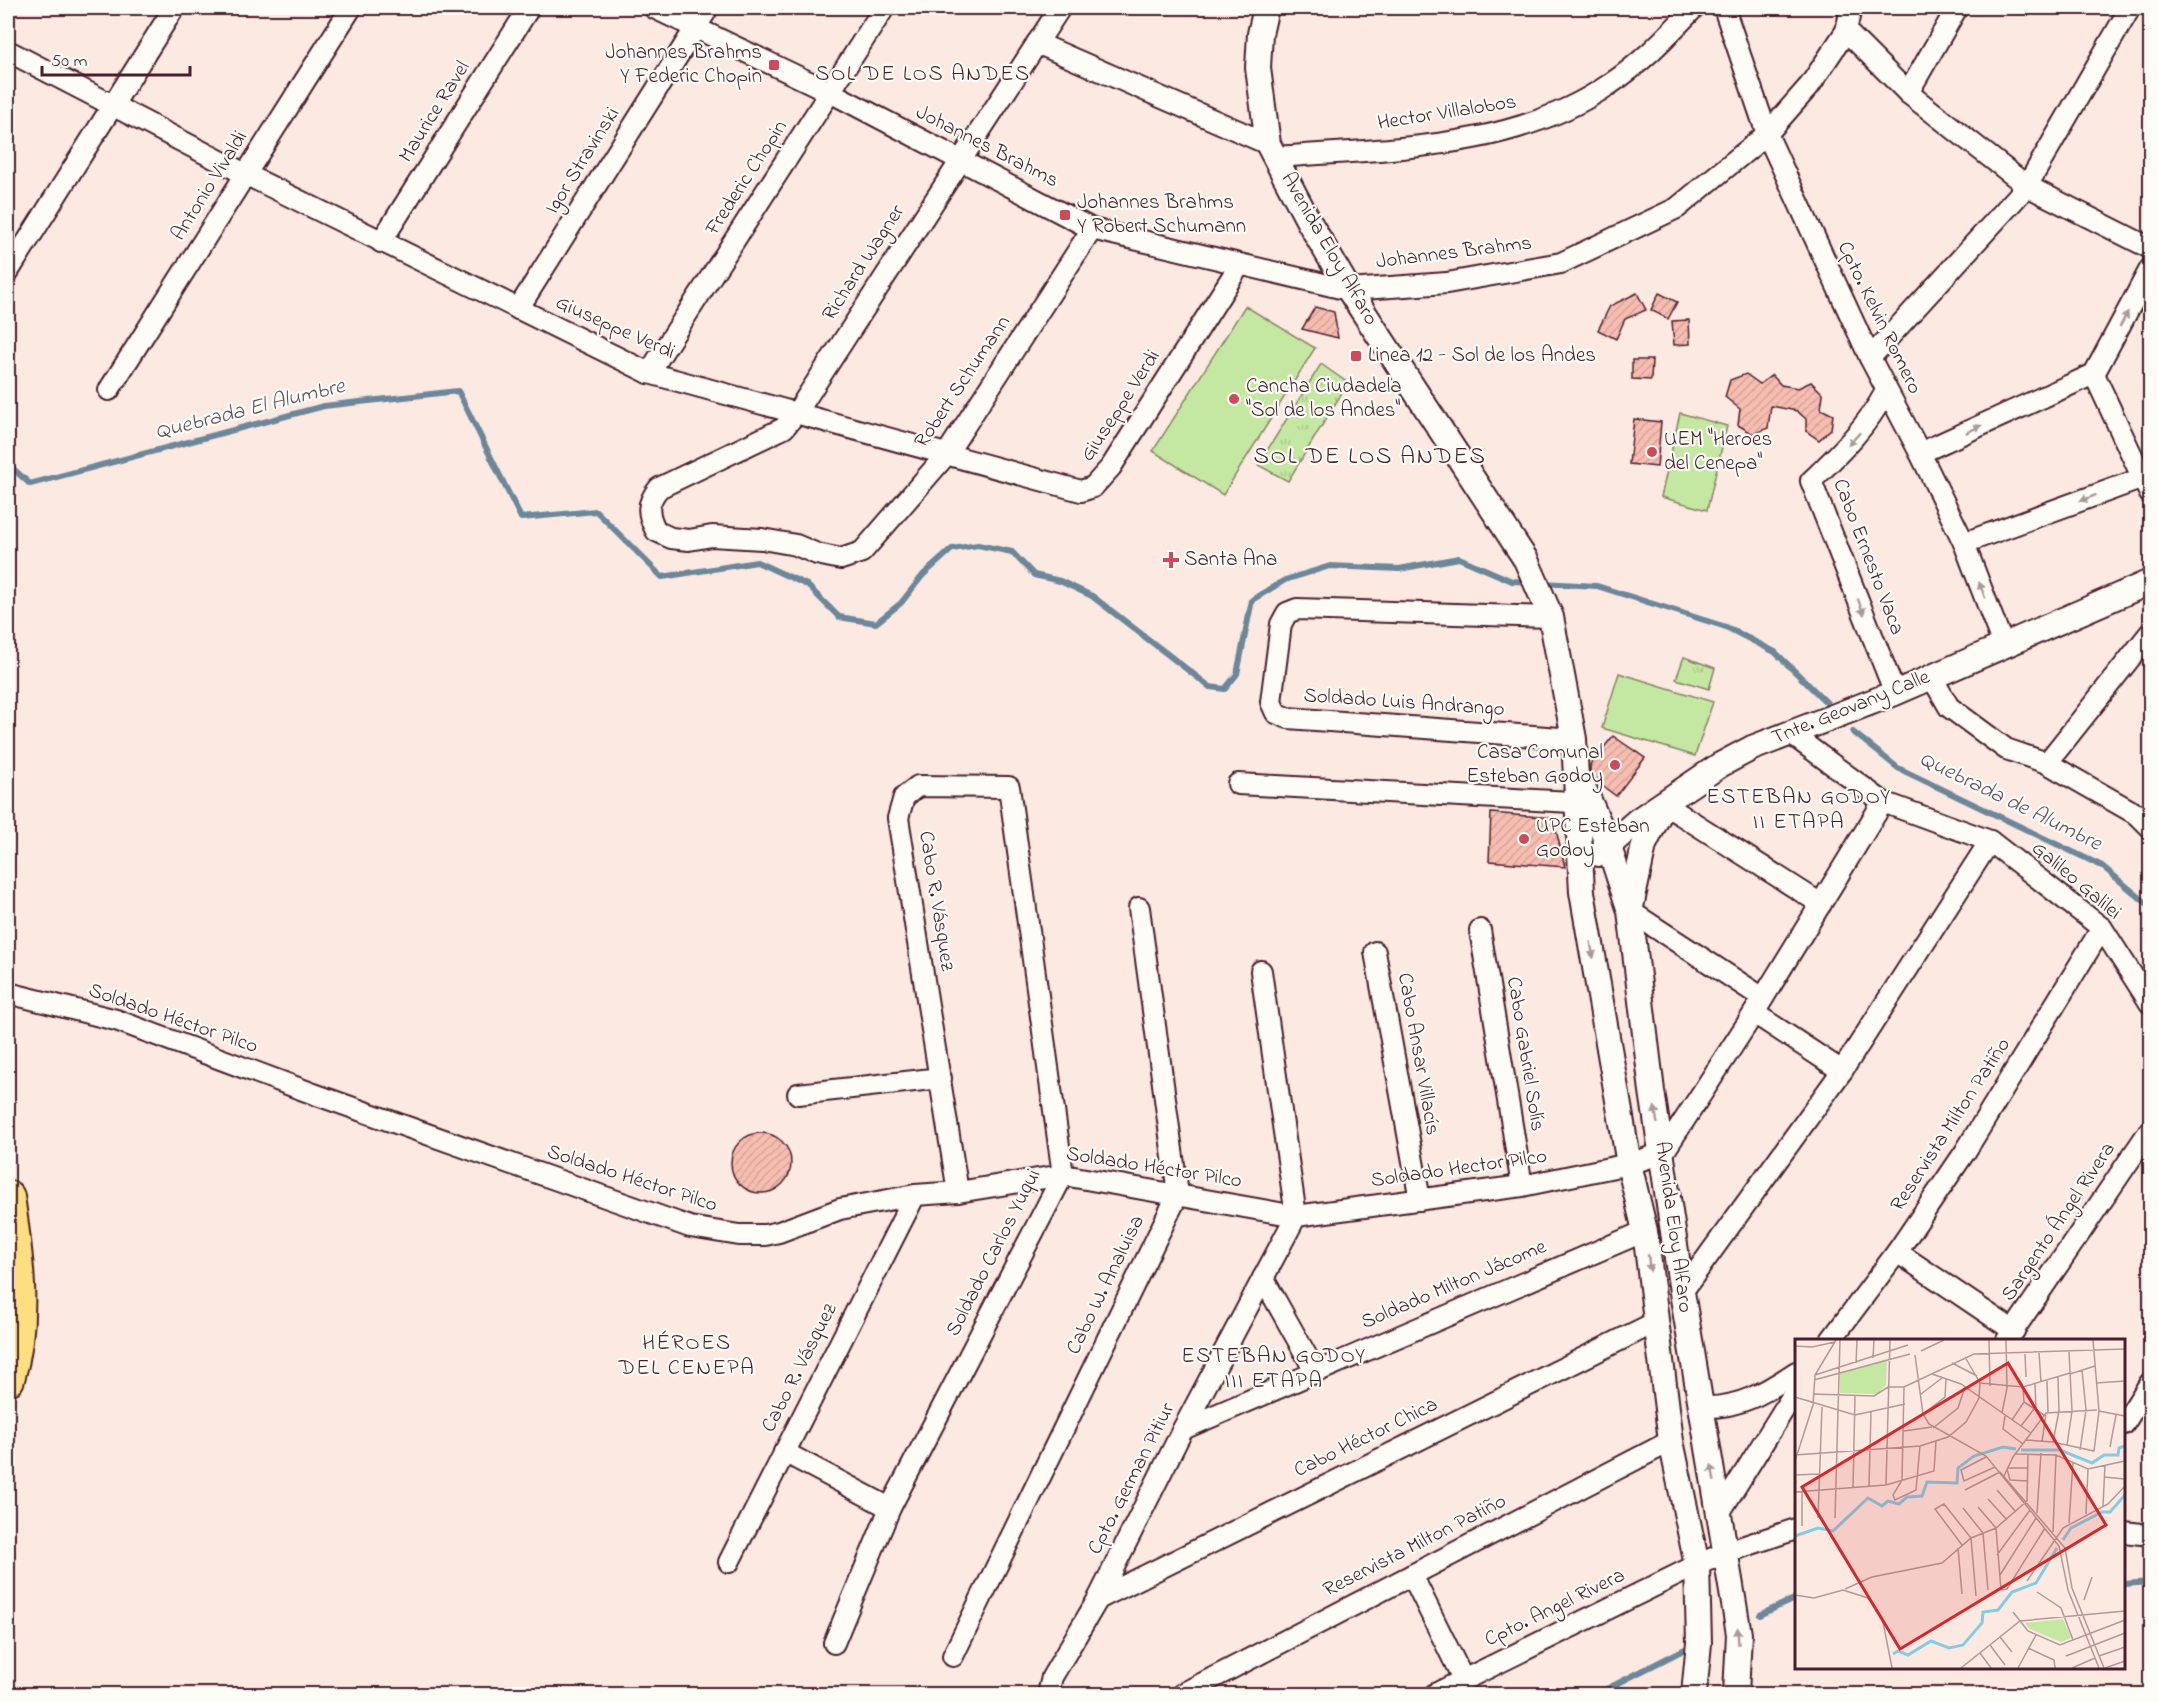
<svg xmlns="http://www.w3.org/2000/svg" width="2158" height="1702" font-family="'Indie Flower',sans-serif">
  <defs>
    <pattern id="park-tufts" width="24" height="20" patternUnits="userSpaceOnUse" patternTransform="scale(1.5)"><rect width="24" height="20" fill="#c4e8a2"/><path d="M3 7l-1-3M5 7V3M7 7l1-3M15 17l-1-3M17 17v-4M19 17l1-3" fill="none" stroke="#aac78c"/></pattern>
    <pattern id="building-hatch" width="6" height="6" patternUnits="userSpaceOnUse" patternTransform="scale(1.5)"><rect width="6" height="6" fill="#f7bdb1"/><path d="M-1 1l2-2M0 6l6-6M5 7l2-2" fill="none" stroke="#d5a298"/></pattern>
  </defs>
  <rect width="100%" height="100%" fill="#fbe9e2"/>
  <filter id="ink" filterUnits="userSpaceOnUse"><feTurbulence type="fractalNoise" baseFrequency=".0167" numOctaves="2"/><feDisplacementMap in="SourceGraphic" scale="12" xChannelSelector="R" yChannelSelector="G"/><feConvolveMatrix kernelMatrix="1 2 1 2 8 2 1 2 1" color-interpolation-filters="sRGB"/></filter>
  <g filter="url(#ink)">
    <g fill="#c4e8a2" stroke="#878466" stroke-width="1.5">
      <path d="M 1245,306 L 1315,348 L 1223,495 L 1153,451 Z"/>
      <path d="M 1680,413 L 1727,426 L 1707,510 L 1661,497 Z"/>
      <path d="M 1619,673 L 1713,702 L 1695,756 L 1602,728 Z"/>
    </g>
    <g fill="url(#park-tufts)" stroke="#878466" stroke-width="1.5">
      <path d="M 1321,364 L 1348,383 L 1288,481 L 1258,465 Z"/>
      <path d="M 1684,657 L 1715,668 L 1709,689 L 1676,679 Z"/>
    </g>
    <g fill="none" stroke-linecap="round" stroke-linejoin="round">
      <g stroke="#6c879a" stroke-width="6">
        <path d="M 8,464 L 30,484 L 324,406 L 458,391 L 521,518 L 596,511 L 662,577 L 757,562 L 807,585 L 839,617 L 876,623 L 901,603 L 923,575 L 952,549 L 978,545 L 1012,552 L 1034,575 L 1060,581 L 1092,596 L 1210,687 L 1225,689 L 1237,674 L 1252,600 L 1285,580 L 1330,566 L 1399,569 L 1459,558 L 1512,581 L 1529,582"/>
        <path d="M 1542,583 L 1597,586 L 1726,627 L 1775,652 L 1827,703"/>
        <path d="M 1853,732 L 1898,768 L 2102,866 L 2150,906"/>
        <path d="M 2124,1584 L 2150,1582"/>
        <path d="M 1760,1615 L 1796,1598"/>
        <path d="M 1597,1694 L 1687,1648"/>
      </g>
    </g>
    <g fill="url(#building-hatch)" stroke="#4a1f2b" stroke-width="1.5">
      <path d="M 1637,293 L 1646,310 L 1625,319 L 1616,339 L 1598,330 L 1610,306 Z"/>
      <path d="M 1659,293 L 1677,302 L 1668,319 L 1651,310 Z"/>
      <path d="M 1315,307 L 1334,312 L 1338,338 L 1302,329 Z"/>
      <path d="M 1689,320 L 1690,344 L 1674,345 L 1672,321 Z"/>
      <path d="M 1632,360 L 1652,360 L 1651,380 L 1632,379 Z"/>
      <path d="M 1746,374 L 1760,384 L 1772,375 L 1781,385 L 1798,388 L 1811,382 L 1823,394 L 1821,409 L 1833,415 L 1831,429 L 1819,440 L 1806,431 L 1806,419 L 1797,411 L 1771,406 L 1768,428 L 1753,434 L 1738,425 L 1740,409 L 1725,397 L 1730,380 Z"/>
      <path d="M 1634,419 L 1661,422 L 1657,467 L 1629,464 Z"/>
      <path d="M 1613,736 L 1645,758 L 1616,796 L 1596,781 L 1590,771 L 1590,765 Z"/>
      <path d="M 1491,813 L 1553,818 L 1565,867 L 1489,861 Z"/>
      <circle cx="761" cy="1163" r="30"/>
    </g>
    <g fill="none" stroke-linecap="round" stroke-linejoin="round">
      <defs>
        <g id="minor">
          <path d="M 654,8 L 830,92 L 1092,229 L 1349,290 L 1447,283 L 1561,263 L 1677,208 L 1767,134 L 1810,85 L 1846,31 L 1851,8"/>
          <path d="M 1060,8 L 797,412 L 784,428 L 659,488 C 646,504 647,513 656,531 L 671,538 L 689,540 L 712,536 L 762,539 L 796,545 L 817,554 L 841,559 L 862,552 L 946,455 L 1092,229"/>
          <path d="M 1724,8 L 1767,134 L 1870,358 L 1920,453 L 1964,543 L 2003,645"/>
          <path d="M 1846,31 L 1908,93 L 2027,186 L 2150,248"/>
          <path d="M 1037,43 L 1268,144"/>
          <path d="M 8,51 L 245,174 L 649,373 L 1081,491 L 1093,487 L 1111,467 L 1239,266"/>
          <path d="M 1908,93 L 1957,8"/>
          <path d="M 1276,157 C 1389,148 1513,151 1610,84 C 1642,63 1668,35 1694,8"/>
          <path d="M 381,242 L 529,8"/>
          <path d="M 8,272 L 174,8"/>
          <path d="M 518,309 L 708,8"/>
          <path d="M 1870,358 L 2027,186 L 2130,8"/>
          <path d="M 649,373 L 884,8"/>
          <path d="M 2094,374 L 2150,494"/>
          <path d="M 109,390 L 351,8"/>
          <path d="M 1886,391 C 1867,427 1840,453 1811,481 L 1895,693"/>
          <path d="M 1920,453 L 2094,374 L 2150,269"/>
          <path d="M 1964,543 L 2143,478"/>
          <path d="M 1551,617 L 1297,609 L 1287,613 L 1281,624 L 1271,702 L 1276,713 L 1288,718 L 1574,739"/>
          <path d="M 1931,676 L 1949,707 L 2006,749 L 2047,763 L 2138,815 L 2150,827"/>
          <path d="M 1791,734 L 1883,802 L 1990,841 L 2102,928 L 2150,1003"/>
          <path d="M 2047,763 L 2150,633"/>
          <path d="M 1238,784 L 1590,803"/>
          <path d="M 1664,804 L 1821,904"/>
          <path d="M 1630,911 L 1763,998"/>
          <path d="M 1480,930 L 1522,1186"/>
          <path d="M 1375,952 L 1420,1200"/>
          <path d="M 8,993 L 116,1020 L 314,1094 L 690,1227 L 739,1235 L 765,1235 L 779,1232 L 840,1209 L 915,1195 L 958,1192 L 1063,1175 L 1296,1216 L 1522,1186 L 1629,1164 L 1663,1153 L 1754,1013 L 1883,802"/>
          <path d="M 1754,1013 L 1842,1071"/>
          <path d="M 798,1094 L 941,1078"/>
          <path d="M 1897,1252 L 2014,1331"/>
          <path d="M 1263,1278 L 1315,1371"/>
          <path d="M 1682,1292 L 1842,1071 L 1990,841"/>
          <path d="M 1831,1340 L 1897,1252 L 1965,1152 L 2102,928"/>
          <path d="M 2007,1340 L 2150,1130"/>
          <path d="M 1701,1407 C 1739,1409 1766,1392 1796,1372"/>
          <path d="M 2124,1424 L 2150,1383"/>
          <path d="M 1183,1429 L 1645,1231"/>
          <path d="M 784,1452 L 890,1508"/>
          <path d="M 1720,1512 L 1796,1390"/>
          <path d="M 2124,1532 L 2150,1535"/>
          <path d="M 729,1562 L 915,1195"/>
          <path d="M 1412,1575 L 1464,1681"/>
          <path d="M 1098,1599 L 1656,1322"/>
          <path d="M 834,1643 L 890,1508 L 1063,1175 L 1009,787 L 918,786 L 904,797 L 898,818 L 958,1192"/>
          <path d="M 953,1656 L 1178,1194 L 1139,908"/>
          <path d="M 1048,1694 L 1052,1677 L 1098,1599 L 1183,1429 L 1296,1216 L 1261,971"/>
          <path d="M 1182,1694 L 1671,1441"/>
          <path d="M 1435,1694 L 1697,1565 L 1727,1552 L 1796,1529"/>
        </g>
        <g id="tertiary">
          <path d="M 1266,8 L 1260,34 L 1258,68 L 1268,144 L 1309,222 L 1349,290 L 1526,560 L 1551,617 L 1574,739 L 1582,892 L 1629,1164 L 1645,1231 L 1671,1441 L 1697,1565 L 1699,1643 L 1694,1694"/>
          <path d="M 1581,782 L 1608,844 L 1630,911 L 1652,1091 L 1682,1292 L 1739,1634 L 1736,1694"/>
          <path d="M 1599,854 L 1637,821 L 1720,765 L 1752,748 L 1895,693 L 2150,582"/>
          <path d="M 1631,907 L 1644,845 L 1664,804"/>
        </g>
        <path id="trunk" d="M 8,1197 C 17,1257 26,1320 8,1379"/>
      </defs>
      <use href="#minor" stroke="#4a1f2b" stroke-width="24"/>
      <use href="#tertiary" stroke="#4a1f2b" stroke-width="28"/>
      <use href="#trunk" stroke="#4a1f2b" stroke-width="36"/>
      <use href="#minor" stroke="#fdfcf7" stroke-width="20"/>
      <use href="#tertiary" stroke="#fdfcf7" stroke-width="24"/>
      <use href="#trunk" stroke="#fedf80" stroke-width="32"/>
    </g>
    <defs><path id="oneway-solid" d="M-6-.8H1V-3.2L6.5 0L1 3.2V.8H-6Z" transform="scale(1.5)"/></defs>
    <g fill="#ac999b">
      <use href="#oneway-solid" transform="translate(2124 319) rotate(-62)"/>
      <use href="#oneway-solid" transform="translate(1974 429) rotate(-25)"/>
      <use href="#oneway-solid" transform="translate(1854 439) rotate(133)"/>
      <use href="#oneway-solid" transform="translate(2088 498) rotate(160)"/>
      <use href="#oneway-solid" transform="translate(1982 590) rotate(-111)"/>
      <use href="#oneway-solid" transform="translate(1861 607) rotate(68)"/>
      <use href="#oneway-solid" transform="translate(1592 950) rotate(80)"/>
      <use href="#oneway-solid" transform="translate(1656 1115) rotate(-99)"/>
      <use href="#oneway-solid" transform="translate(1649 1263) rotate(83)"/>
      <use href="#oneway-solid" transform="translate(1713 1473) rotate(-100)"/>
      <use href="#oneway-solid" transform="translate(1738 1636) rotate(-93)"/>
    </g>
  </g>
  <g fill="#d1495b" stroke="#fdfcf7" stroke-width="2">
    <rect x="768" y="59" width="12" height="12" rx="3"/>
    <rect x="1059" y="209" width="12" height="12" rx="3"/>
    <rect x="1350" y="350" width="12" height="12" rx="3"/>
    <circle cx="1234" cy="399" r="6"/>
    <circle cx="1652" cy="452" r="6"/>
    <path d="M1168 551h6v6h6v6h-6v6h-6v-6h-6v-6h6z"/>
    <circle cx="1615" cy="765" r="6"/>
    <circle cx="1524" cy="839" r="6"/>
  </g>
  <g text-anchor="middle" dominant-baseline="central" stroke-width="4.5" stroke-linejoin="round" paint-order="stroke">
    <g font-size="21" fill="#4a1f2b" stroke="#fdfcf7" text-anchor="start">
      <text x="762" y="53" text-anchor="end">Johannes Brahms<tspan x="762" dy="24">Y Federic Chopin</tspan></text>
      <text x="1077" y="203">Johannes Brahms<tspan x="1077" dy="24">Y Robert Schumann</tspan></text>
      <text x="1368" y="356">Linea 12 - Sol de los Andes</text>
      <text x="1246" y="387">Cancha Ciudadela<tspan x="1246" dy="24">"Sol de los Andes"</tspan></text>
      <text x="1664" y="440">UEM "Heroes<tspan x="1664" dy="24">del Cenepa"</tspan></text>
      <text x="1184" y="560">Santa Ana</text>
      <text x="1603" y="753" text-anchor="end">Casa Comunal<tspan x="1603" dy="24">Esteban Godoy</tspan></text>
      <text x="1536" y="827">UPC Esteban<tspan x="1536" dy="24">Godoy</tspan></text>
    </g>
    <g font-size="21" fill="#4a1f2b" stroke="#fdfcf7">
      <text transform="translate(435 112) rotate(-58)">Maurice Ravel</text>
      <text transform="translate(1447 113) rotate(-9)">Hector Villalobos</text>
      <text transform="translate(987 147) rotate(27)">Johannes Brahms</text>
      <text transform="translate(583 161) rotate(-58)">Igor Stravinski</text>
      <text transform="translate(747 178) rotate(-57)">Frederic Chopin</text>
      <text transform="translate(210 186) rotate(-58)">Antonio Vivaldi</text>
      <text transform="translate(1329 249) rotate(60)">Avenida Eloy Alfaro</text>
      <text transform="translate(1454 253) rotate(-7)">Johannes Brahms</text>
      <text transform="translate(864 263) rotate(-57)">Richard Wagner</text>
      <text transform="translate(1879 318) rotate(64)">Cpto. Kelvin Romero</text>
      <text transform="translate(615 328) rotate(24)">Giuseppe Verdi</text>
      <text transform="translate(963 382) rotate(-56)">Robert Schumann</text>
      <text transform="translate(1121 406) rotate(-57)">Giuseppe Verdi</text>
      <text transform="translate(1868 557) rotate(69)">Cabo Ernesto Vaca</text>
      <text transform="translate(1404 703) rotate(4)">Soldado Luis Andrango</text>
      <text transform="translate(1851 708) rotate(-22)">Tnte. Geovany Calle</text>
      <text transform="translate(2076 881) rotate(40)">Galileo Galilei</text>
      <text transform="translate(936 901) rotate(81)">Cabo R. Vásquez</text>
      <text transform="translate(173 1019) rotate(19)">Soldado Héctor Pilco</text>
      <text transform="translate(1418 1054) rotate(80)">Cabo Ansar Villacís</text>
      <text transform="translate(1525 1054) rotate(81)">Cabo Gabriel Solís</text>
      <text transform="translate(1951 1125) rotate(-57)">Reservista Milton Patiño</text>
      <text transform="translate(1154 1168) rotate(9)">Soldado Héctor Pilco</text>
      <text transform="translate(1459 1169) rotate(-8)">Soldado Hector Pilco</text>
      <text transform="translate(632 1179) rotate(18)">Soldado Héctor Pilco</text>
      <text transform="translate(2059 1222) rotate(-56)">Sargento Ángel Rivera</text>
      <text transform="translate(1673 1227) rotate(82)">Avenida Eloy Alfaro</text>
      <text transform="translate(994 1253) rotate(-63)">Soldado Carlos Yuqui</text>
      <text transform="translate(1106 1285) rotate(-64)">Cabo W. Analuisa</text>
      <text transform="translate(1454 1285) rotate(-23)">Soldado Milton Jácome</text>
      <text transform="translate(800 1368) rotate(-63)">Cabo R. Vásquez</text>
      <text transform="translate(1366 1438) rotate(-26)">Cabo Héctor Chica</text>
      <text transform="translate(1132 1479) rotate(-63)">Cpto. German Pitiur</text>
      <text transform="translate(1415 1546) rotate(-27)">Reservista Milton Patiño</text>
      <text transform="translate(1555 1608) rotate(-26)">Cpto. Angel Rivera</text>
    </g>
    <g font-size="22" letter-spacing="1.5" fill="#4a1f2b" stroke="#fdfcf7">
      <text x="923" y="75">SOL DE LOS ANDES</text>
      <text x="1799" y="798">ESTEBAN GODOY<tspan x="1799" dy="25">II ETAPA</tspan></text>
      <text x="687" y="1344">HÉROES<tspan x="687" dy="25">DEL CENEPA</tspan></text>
      <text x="1274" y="1357">ESTEBAN GODOY<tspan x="1274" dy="25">III ETAPA</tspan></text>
    </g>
    <g font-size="22" font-style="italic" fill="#5b5362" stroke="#fdfcf7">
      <text transform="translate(250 410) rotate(-14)">Quebrada El Alumbre</text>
      <text transform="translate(2010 802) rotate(26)">Quebrada de Alumbre</text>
    </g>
    <g font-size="24" letter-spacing="1.5" fill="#4a1f2b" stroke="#fdfcf7">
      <text x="1370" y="457">SOL DE LOS ANDES</text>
    </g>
  </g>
  <g transform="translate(1795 1339)">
    <rect width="330" height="330" fill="#fbe9e2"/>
    <path d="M 92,20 L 91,46 L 82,55 L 45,54 L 45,34 ZM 268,280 L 276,299 L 266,303 L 235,290 L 230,284 Z" fill="#c4e8a2"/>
    <path fill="none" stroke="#83cde4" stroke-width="3" d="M 226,111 L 265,111 L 297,124 L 309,116 L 323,116 L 324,109 L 330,107M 0,197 L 23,189 L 38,192 L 73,159 L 87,167 L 93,162 L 104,165 L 112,158 L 127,157 L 132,143 L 162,144 L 163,129 L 179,117 L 208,108 L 221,110M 268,201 L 276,189 L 307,173 L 315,173 L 330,156M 98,315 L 103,312 L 113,316 L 136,302 L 154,309 L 168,306 L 187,284 L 188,273 L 203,271 L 217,253 L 241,244 L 262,209"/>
    <path fill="none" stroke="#b49899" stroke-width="1.5" d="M 194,1 L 195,47M 0,7 L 17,8 L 40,3M 126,12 L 149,1M 244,14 L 246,43M 230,15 L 231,38M 120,16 L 128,75 L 134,85 L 191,117 L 264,207 L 273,251 L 304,329M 78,19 L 79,1M 61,24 L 62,1M 157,24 L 182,37M 137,35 L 166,45 L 236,94M 275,35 L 300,27M 20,36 L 113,6M 19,41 L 115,15M 252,42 L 253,73M 185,44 L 228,48 L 275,34M 301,44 L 330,42M 240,45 L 241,71M 109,48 L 107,141 L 98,156 L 100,161 L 121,151 L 125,107M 18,55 L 79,57 L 93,48 L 109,48 L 179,15 L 330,10M 126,55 L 147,39M 0,58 L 60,76 L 110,65M 229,63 L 249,76M 304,72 L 330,77M 207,74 L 212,49 L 211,1M 128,75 L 150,58 L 151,40M 210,77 L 208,90 L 228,105M 217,81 L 229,63 L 228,48M 226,87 L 239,70M 138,89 L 163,69 L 170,48M 109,92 L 137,88M 231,101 L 258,103 L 299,112 L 304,72 L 298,1M 247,103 L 251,74M 258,103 L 264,72 L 263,38M 272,106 L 277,72 L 274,13M 315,108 L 321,76M 285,111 L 291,71 L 287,31M 221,115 L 261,116 L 293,130 L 330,122M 0,116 L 125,107 L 153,98 L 171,83 L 184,59 L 185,44 L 170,18M 191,118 L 166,131 L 169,142 L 200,128M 0,122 L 18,66 L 20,36 L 41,1M 212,129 L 233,129M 212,130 L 215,141 L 233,142M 205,133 L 270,209 L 277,249 L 309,329M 0,136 L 24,135M 209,137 L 218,118 L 251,74 L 302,71M 309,138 L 330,140M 91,146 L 95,1M 74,147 L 76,73M 58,149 L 60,57M 170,151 L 205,133M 202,151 L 221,173M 7,152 L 7,187M 0,153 L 91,146 L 139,132 L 141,102M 193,160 L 212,181M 308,167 L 310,126M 183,168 L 201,189 L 206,251 L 212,250 L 250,189M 168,169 L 188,194 L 193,251M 242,174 L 246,114M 291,175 L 293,130M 23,179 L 27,68M 40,179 L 45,1M 274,184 L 278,123M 258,193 L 261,116M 167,206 L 140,170 L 149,165 L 176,199 L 181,257M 163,209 L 167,255M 202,216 L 235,171M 205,236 L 241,179M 232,242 L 268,189 L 313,165 L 330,147M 50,250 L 77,238 L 147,224 L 176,199 L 201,189 L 232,162 L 233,116M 242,253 L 266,269 L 278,301M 0,256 L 19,259 L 48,251 L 73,259 L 87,278 L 97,329M 289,261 L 297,238M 218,273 L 233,292 L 265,306 L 330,281M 205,298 L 217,313M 195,306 L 210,326M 233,309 L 259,321 L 260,329M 185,314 L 196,329M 271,317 L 330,294M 304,317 L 330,308M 166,329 L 225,282 L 330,272M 223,329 L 241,296M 277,329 L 300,319M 310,329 L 330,322"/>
    <path fill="#d62828" fill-opacity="0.15" stroke="#d62828" stroke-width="3" d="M 213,24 L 311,186 L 105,310 L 7,148 Z"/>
    <rect width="330" height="330" fill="none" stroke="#4a1f2b" stroke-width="3"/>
  </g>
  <rect width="2158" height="1702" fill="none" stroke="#fdfcf7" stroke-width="30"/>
  <rect x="15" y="15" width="2128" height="1672" fill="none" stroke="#4a1f2b" stroke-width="2" filter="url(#ink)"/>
  <path d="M42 66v9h148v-9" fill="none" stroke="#4a1f2b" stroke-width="3"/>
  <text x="51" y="66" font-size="18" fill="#4a1f2b" stroke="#fdfcf7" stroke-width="4.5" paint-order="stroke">50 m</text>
</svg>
